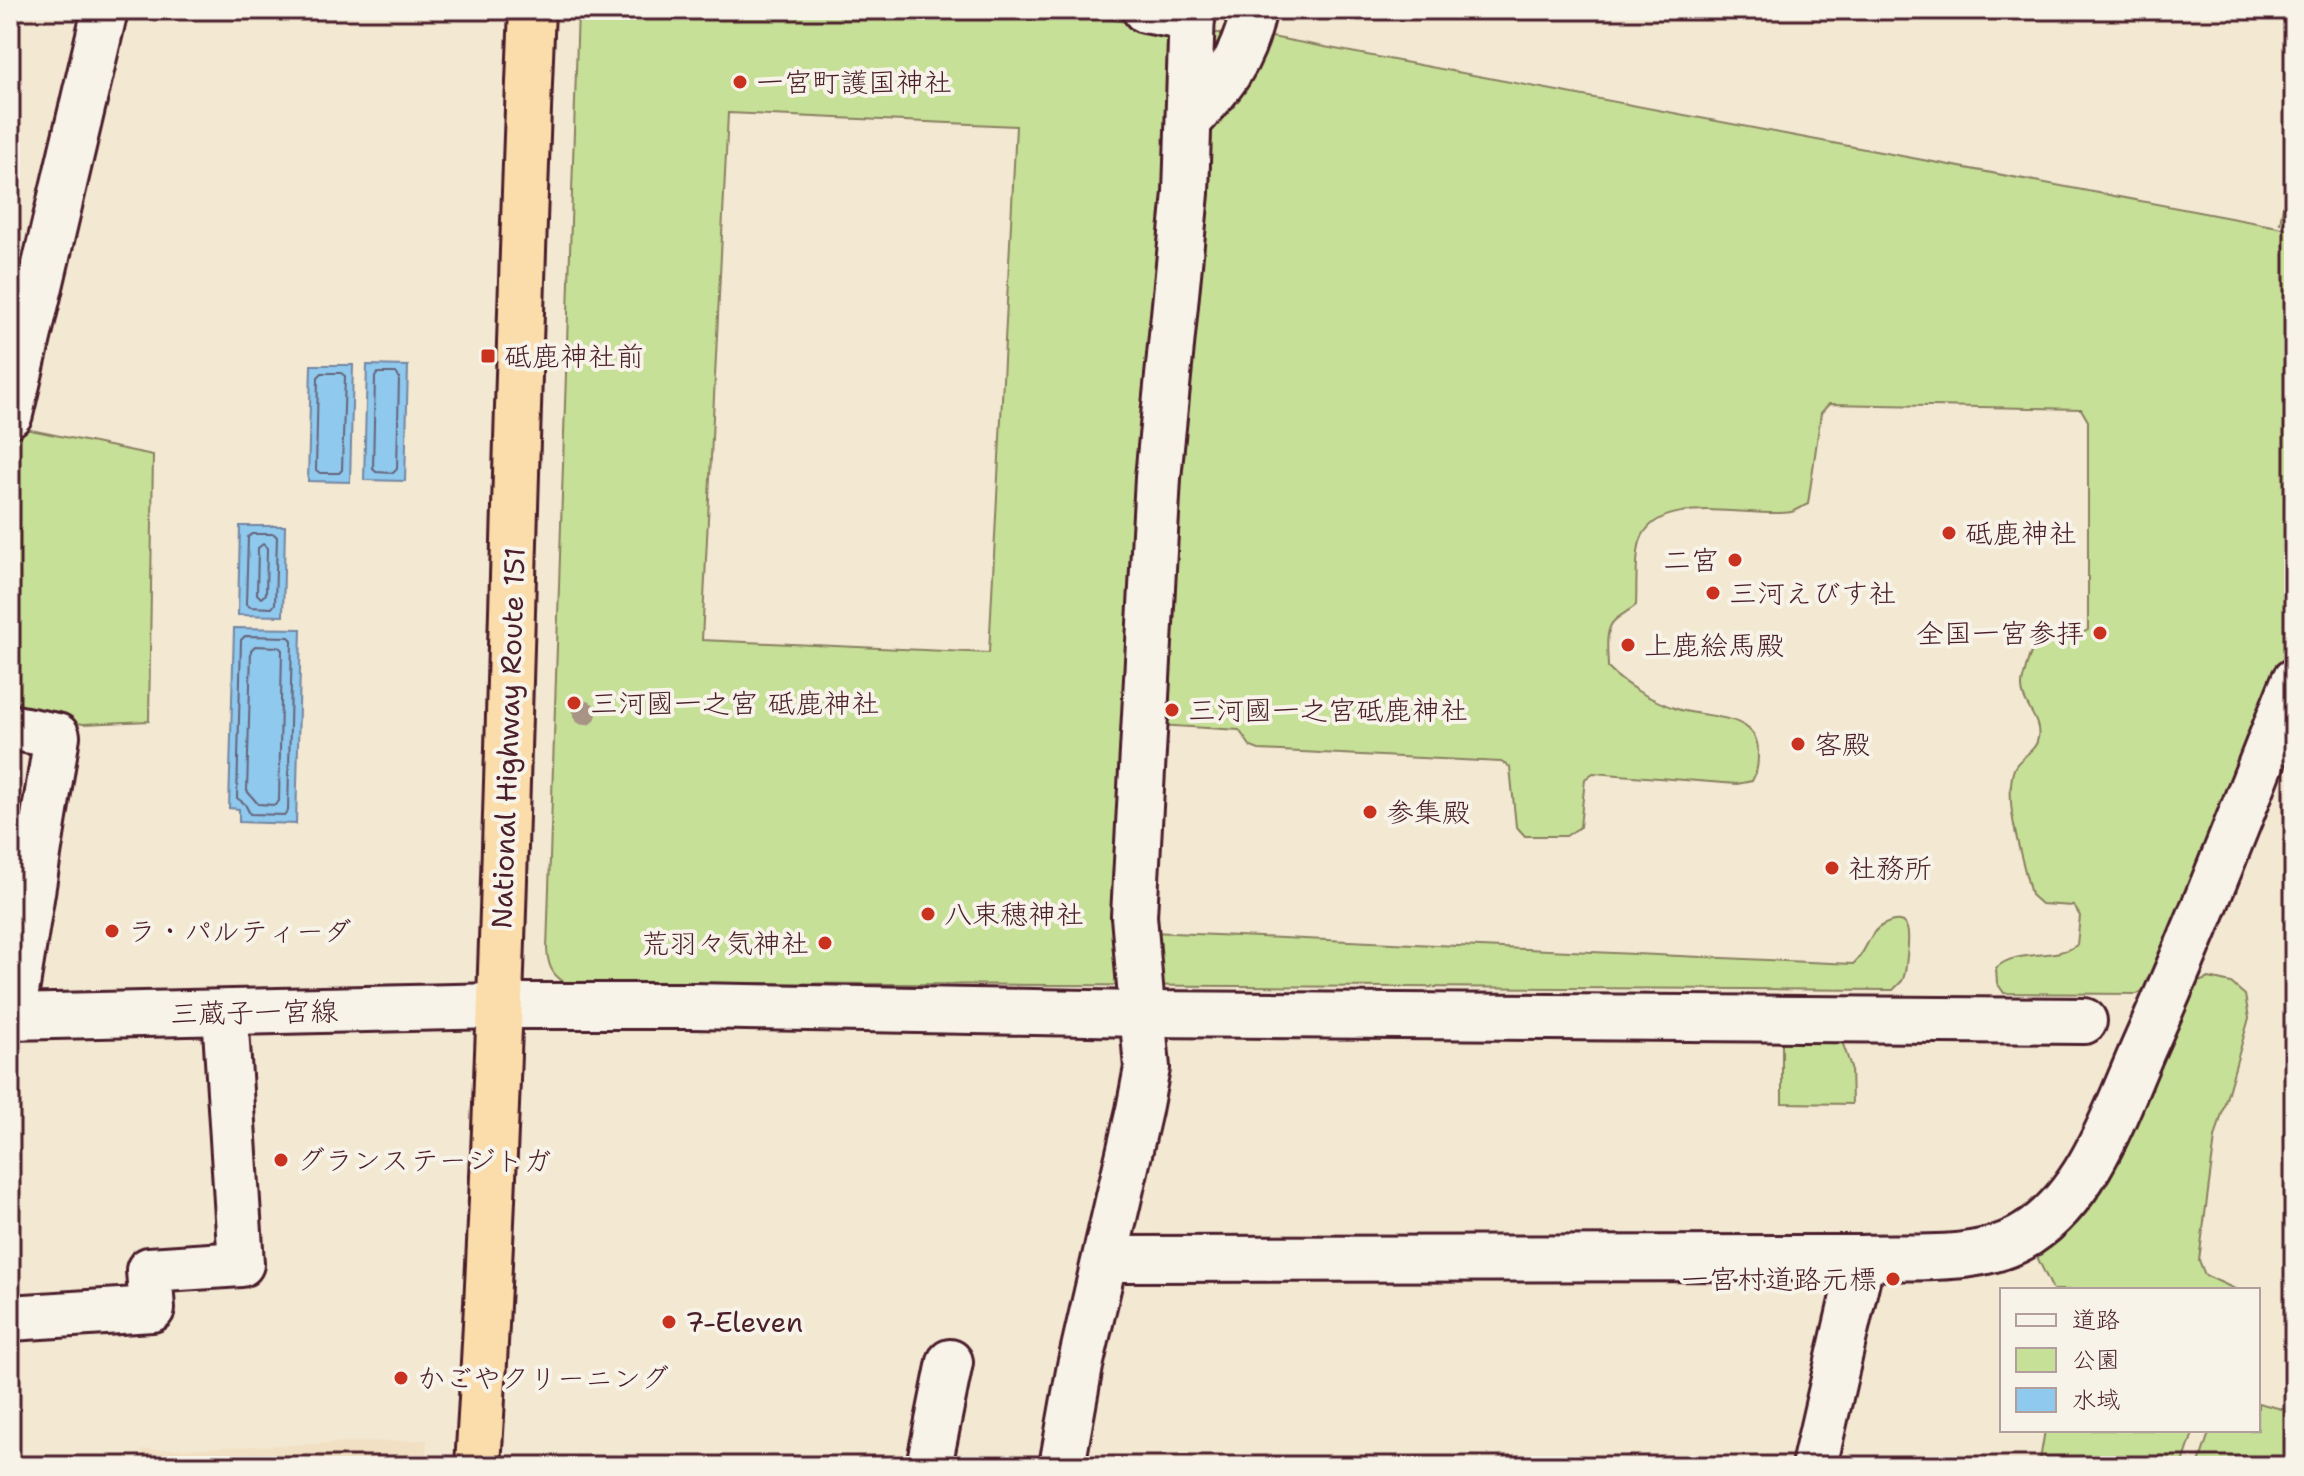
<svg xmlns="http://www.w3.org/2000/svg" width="2304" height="1476" font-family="'Shantell Sans','Klee One',sans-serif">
  <rect width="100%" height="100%" fill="#f3e8d2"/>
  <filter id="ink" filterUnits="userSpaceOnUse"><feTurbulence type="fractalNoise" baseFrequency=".0125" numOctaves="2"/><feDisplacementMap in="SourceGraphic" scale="16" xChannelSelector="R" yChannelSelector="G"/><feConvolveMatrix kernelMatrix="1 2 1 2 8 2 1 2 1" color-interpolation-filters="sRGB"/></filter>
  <g filter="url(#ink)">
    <path fill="#f1e0c3" d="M 427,1440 L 425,1466 L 143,1466 L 142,1450 Z"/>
    <g fill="#c7e097" stroke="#888061" stroke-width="2" fill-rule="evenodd">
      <path d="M 578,10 L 1057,10 L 1177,31 L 1261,35 L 2294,230 L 2294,644 L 2150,987 L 2137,994 L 2004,993 L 1997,983 L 1996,968 C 2017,948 2053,961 2077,945 L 2080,916 L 2074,906 L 2041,904 L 2031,895 C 2023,860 2004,807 2013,772 C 2016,758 2036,753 2038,738 C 2042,719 2021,704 2022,686 C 2022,680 2025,673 2026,668 C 2028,660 2030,651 2036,646 C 2050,633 2073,640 2088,630 L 2088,421 L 2081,409 L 1829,404 L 1821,413 L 1808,504 C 1803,506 1797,511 1791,512 C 1753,519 1656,490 1640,542 C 1635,558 1637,587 1636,605 C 1629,611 1620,615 1614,621 C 1604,630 1608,655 1608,668 C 1625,686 1653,701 1677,709 C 1703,718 1758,712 1758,751 C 1758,763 1758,771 1752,781 L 1737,784 L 1593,773 L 1585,779 L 1580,827 L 1566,836 L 1525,836 L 1516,826 L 1510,767 L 1501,762 L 1259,750 L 1251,747 L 1239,730 L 1142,724 L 1130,931 L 1853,964 C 1867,953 1868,932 1883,925 C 1913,910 1909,938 1907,956 C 1906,964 1906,975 1902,981 C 1899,984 1896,987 1893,990 L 564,982 C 551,974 548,964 547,949 ZM 728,113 L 1016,126 L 989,653 L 702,640 Z"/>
      <path d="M 2294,148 L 2294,222 L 2280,223 Z"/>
      <path d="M 21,428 L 153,455 L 149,721 L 83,724 L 10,709 L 10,477 Z"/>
      <path d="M 2209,978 L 2231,983 L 2245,995 L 2249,1018 L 2215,1138 L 2199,1260 L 2205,1275 L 2237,1290 L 2053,1290 L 2038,1259 L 2041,1246 L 2190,985 Z"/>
      <path d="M 1782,1036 L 1840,1036 L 1851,1067 L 1852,1104 L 1782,1103 Z"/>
      <path d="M 2258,1403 L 2294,1412 L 2294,1466 L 2198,1466 L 2210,1430 L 2258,1430 Z"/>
      <path d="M 2045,1430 L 2194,1430 L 2182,1466 L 2039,1466 Z"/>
    </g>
    <g fill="#8fc9ee" stroke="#7385a0" stroke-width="2">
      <path d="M 311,365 L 353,365 L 350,482 L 308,481 Z"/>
      <path d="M 367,365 L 408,366 L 405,481 L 364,480 Z"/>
      <path d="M 240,526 L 285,526 L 283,616 L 238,615 Z"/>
      <path d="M 234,628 L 301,629 L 296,824 L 239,822 L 239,809 L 229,808 Z"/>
    </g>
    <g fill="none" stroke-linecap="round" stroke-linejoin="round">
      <g stroke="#666379" stroke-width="2">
        <path d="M 322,373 L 341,373 L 345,376 L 342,470 L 339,473 L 320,473 L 316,470 L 318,377 Z"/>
        <path d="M 378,373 L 396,373 L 399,377 L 397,469 L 393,473 L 376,472 L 373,469 L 375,377 Z"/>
        <path d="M 252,534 L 274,534 L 277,537 L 275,604 L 272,608 L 250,607 L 246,604 L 248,537 Z"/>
        <path d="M 263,544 L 267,548 L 266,594 L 261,598 L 257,594 L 258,548 Z"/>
        <path d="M 245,636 L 289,637 L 292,640 L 288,811 L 285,815 L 250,814 L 245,804 L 237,798 L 241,640 Z"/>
        <path d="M 255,646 L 279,647 L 282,650 L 279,801 L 275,805 L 258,804 L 247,791 L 251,650 Z"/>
      </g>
      <defs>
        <g id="street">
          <path d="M 1145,10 L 1192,19"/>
          <path d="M 1190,120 C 1221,86 1242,62 1252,16"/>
          <path d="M 10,414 L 105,10"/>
          <path d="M 10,727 L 57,736 L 12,1017"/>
          <path d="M 498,1006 L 692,1006 L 1142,1014 L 2084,1021"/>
          <path d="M 1106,1259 L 1862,1258 C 1915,1256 1982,1264 2028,1234 C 2092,1192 2117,1106 2147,1040 C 2200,922 2246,801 2294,681"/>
          <path d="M 10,1318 L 152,1309 L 149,1270 L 241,1264 L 225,1013"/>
          <path d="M 929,1466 L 950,1362"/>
          <path d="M 1062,1466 L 1080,1366 L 1139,1110 L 1147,1068 L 1134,916 L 1158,478 L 1186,193 L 1192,10"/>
          <path d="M 1814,1466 L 1862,1258"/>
        </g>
        <path id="secondary" d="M 10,1017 L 498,1006"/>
        <path id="highway" d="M 478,1466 C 508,981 511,495 532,10"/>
      </defs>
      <use href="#street" stroke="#4a1f2b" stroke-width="50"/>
      <use href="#secondary" stroke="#4a1f2b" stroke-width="50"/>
      <use href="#highway" stroke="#4a1f2b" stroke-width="50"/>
      <use href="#street" stroke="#f7f3e8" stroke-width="44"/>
      <use href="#secondary" stroke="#f7f3e8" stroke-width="44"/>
      <use href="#highway" stroke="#fbddab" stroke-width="44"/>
    </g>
    <circle fill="#a79485" cx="585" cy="713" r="12"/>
  </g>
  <g fill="#c8321e" stroke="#f7f3e8" stroke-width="3">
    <circle cx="740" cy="82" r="8"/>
    <rect x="480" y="348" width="16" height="16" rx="4"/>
    <circle cx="1949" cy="533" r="8"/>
    <circle cx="1735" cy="560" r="8"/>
    <circle cx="1713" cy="593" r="8"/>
    <circle cx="2100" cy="633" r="8"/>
    <circle cx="1628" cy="645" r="8"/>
    <circle cx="574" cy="703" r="8"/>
    <circle cx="1172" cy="710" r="8"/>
    <circle cx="1798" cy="744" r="8"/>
    <circle cx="1370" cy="812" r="8"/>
    <circle cx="1832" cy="868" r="8"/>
    <circle cx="928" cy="914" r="8"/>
    <circle cx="112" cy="931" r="8"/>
    <circle cx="825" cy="943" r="8"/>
    <circle cx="281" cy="1160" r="8"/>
    <circle cx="1893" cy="1279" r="8"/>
    <circle cx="669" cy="1322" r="8"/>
    <circle cx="401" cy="1378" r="8"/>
  </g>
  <g text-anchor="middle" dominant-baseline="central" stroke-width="8" stroke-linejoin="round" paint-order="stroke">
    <g font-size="28" fill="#4a1f2b" stroke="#f7f3e8" text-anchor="start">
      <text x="756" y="82">一宮町護国神社</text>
      <text x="504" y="356">砥鹿神社前</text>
      <text x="1965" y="533">砥鹿神社</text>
      <text x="1719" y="560" text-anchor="end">二宮</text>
      <text x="1729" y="593">三河えびす社</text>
      <text x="2084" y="633" text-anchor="end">全国一宮参拝</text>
      <text x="1644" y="645">上鹿絵馬殿</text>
      <text x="590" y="703">三河國一之宮 砥鹿神社</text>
      <text x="1188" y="710">三河國一之宮砥鹿神社</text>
      <text x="1814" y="744">客殿</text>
      <text x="1386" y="812">参集殿</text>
      <text x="1848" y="868">社務所</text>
      <text x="944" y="914">八束穂神社</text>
      <text x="128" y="931">ラ・パルティーダ</text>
      <text x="809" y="943" text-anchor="end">荒羽々気神社</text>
      <text x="297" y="1160">グランステージトガ</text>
      <text x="1877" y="1279" text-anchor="end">一宮村道路元標</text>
      <text x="685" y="1322">7-Eleven</text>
      <text x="417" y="1378">かごやクリーニング</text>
    </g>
    <g font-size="28" fill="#4a1f2b" stroke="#f7f3e8">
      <text transform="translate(508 738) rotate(-88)">National Highway Route 151</text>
      <text transform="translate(254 1012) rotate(-1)">三蔵子一宮線</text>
    </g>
  </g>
  <rect width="2304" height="1476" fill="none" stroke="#f7f3e8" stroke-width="40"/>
  <rect x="20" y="20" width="2264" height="1436" fill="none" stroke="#4a1f2b" stroke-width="3" filter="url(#ink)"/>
  <rect x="2000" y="1288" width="260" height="144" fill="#f7f3e8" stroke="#b29e9c" stroke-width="2"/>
  <rect x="2016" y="1314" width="40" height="12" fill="#f7f3e8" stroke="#b29e9c" stroke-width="2"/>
  <text x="2072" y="1328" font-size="24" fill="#4a1f2b">道路</text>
  <rect x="2016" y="1348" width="40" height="24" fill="#c7e097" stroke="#b29e9c" stroke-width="2"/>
  <text x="2072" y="1368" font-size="24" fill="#4a1f2b">公園</text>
  <rect x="2016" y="1388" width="40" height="24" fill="#8fc9ee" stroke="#b29e9c" stroke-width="2"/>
  <text x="2072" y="1408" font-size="24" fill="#4a1f2b">水域</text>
</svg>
